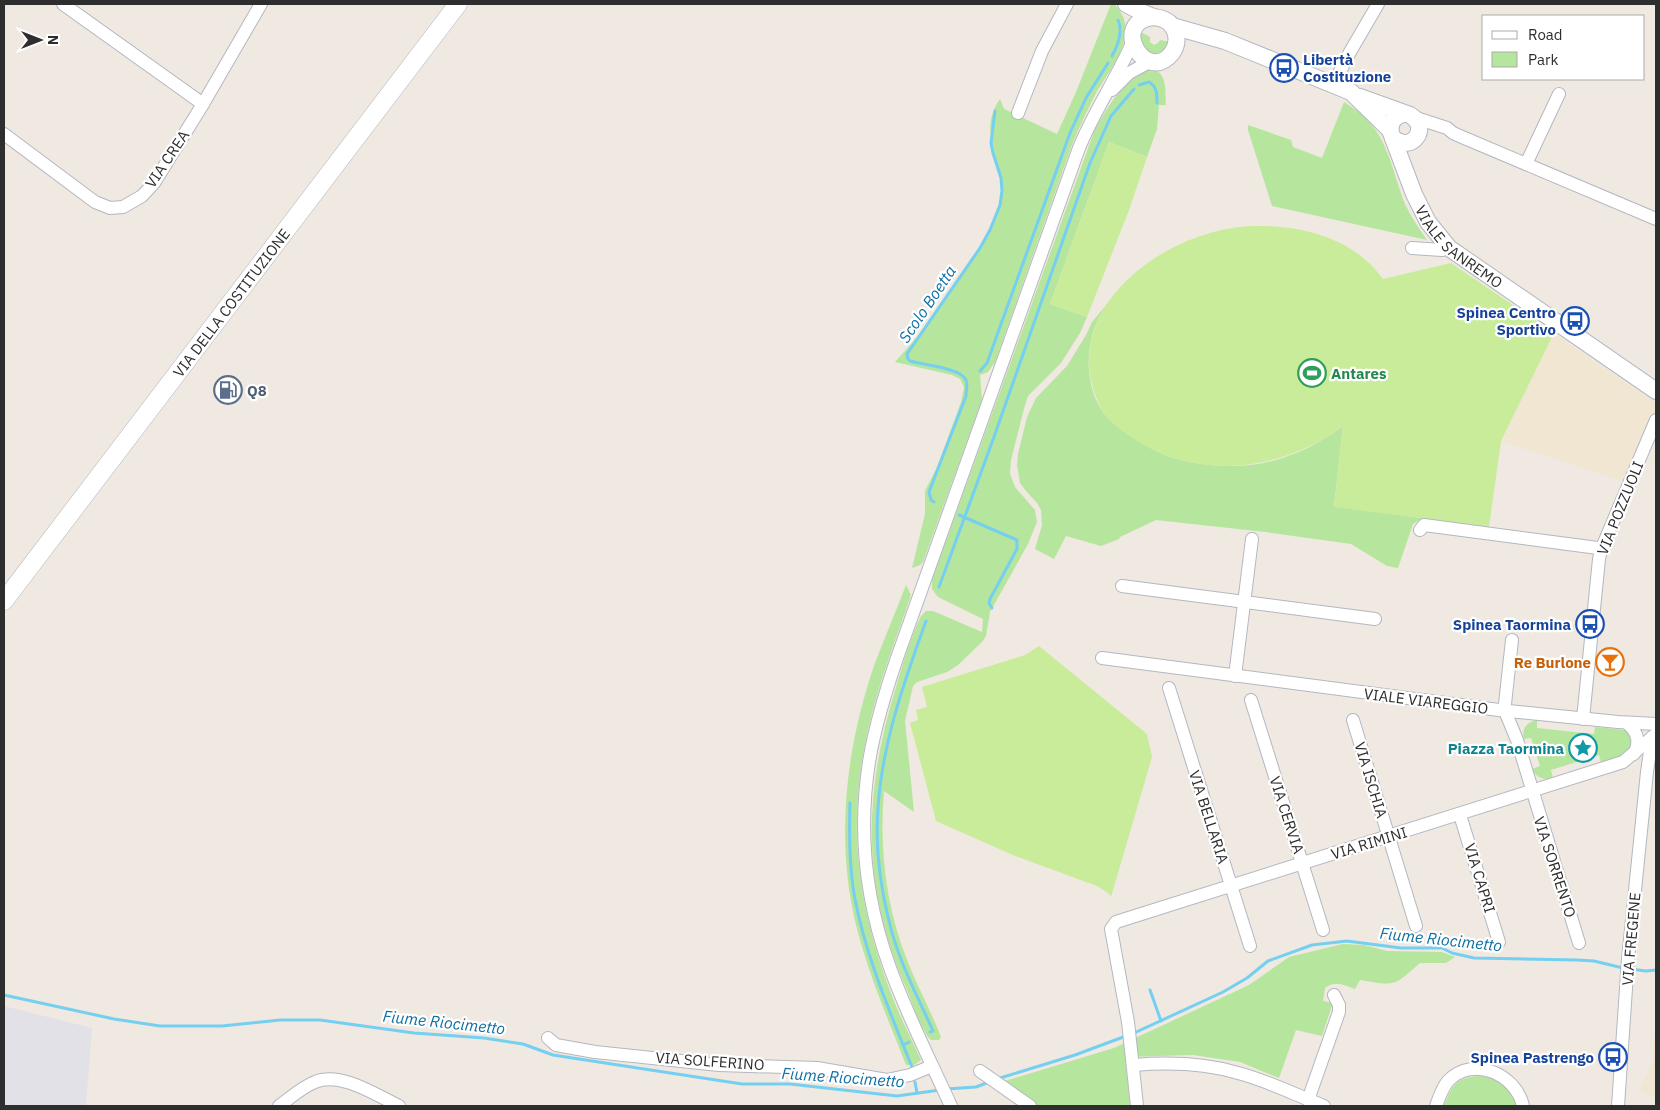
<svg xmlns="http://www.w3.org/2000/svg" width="1660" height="1110" font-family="'IBM Plex Sans',sans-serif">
  <rect width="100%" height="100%" fill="#efe9e1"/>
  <path fill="#e3e1e8" d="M 4,1006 L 92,1028 L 86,1106 L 4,1106 Z"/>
  <g fill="#f0e6d1">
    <path d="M 1554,333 L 1655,403 L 1656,406 L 1622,481 L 1501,441 Z"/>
    <path d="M 1656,1017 L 1656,1098 L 1640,1090 L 1653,1061 Z"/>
  </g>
  <g fill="#b6e59e">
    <path d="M 1111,4 L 1114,4 C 1143,32 1111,67 1096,93 C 1088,109 1080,126 1073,142 L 995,362 L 988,372 L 980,375 L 982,400 L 923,562 L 920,565 L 912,568 L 925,514 L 925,491 L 937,467 L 961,402 L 964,387 L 960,379 L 952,375 L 895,362 C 931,323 964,278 988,231 C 993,221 999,210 1001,199 C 1007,164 975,134 1000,99 L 1004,109 L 1057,134 L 1076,92 Z"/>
    <path d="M 1141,32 L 1150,37 L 1150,42 L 1154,45 L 1158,43 L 1160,40 L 1170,42 L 1168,47 L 1157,55 L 1144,50 L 1139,37 Z"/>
    <path d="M 1150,68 C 1168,72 1165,90 1166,105 L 1159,105 L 1157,129 L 1147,157 L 1109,142 L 1050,304 L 1087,317 L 1080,333 L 1061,363 L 1028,396 L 1025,405 L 1011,460 L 1010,474 L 1015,487 L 1035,510 L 1037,522 L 1028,544 L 990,612 L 986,636 L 982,642 L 958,665 L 947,672 L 917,682 L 913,686 L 905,721 L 914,812 L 884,791 C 879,849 886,906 907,960 C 917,986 931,1011 941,1037 L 939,1040 L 931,1040 C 922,1033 912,1002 907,990 C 861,886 863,794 896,687 C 903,663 910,639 921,616 L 926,611 L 933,611 L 982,632 L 983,619 L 938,597 L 932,589 L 932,580 L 1095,129 C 1110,103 1122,82 1150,68 Z"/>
    <path d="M 1344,102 C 1388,128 1388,160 1405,204 C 1411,217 1419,228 1427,240 L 1272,206 L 1248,130 L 1248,125 L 1291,140 L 1293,147 L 1322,158 Z"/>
    <path d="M 1112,298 C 1105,307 1099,316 1095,327 C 1084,355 1087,395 1107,417 C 1113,424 1121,428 1128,433 C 1136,439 1145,445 1154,450 C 1182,464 1218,468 1250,465 C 1282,462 1317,446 1343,426 L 1334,506 L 1423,518 L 1413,524 L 1398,568 L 1387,566 L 1351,544 L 1265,532 L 1156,520 L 1120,537 L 1119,539 L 1101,546 L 1066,536 L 1054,559 L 1035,549 L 1042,525 L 1041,510 L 1037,503 L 1026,491 L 1020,483 L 1017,465 L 1018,454 L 1027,417 L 1036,398 L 1067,366 L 1086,335 L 1092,322 Z"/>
    <path d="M 906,585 L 911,595 C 897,637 880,679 870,722 C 845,822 857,906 894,1001 C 902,1021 912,1040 921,1060 L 914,1065 L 906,1065 C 888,1019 868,973 856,925 C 835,839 846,746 875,663 C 885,637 896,611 906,585 Z"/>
    <path d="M 1537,720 L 1537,728 L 1594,734 L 1595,727 L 1625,730 L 1632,737 L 1632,747 L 1625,755 L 1601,763 L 1599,755 L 1551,770 L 1553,778 C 1543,781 1536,777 1532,769 L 1540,766 L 1531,738 L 1524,739 C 1521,729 1527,722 1537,720 Z"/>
    <path d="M 1343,944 L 1364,945 L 1387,951 L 1442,952 L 1455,957 L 1446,963 L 1420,963 C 1393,987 1395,986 1360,980 L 1355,989 C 1344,985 1335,980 1325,988 L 1323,1001 L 1333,1003 L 1322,1036 L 1296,1030 L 1279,1078 L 1240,1062 L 1193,1055 L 1125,1057 L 1130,1106 L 1037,1106 L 1005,1081 L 1114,1048 L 1249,985 L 1289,957 Z"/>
    <path d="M 1477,1076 C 1500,1077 1509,1086 1517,1106 L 1444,1106 C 1451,1087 1455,1078 1477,1076 Z"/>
  </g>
  <g fill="#c9ec9a">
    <path d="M 1109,142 L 1147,157 L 1129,210 L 1087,317 L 1050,304 Z"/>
    <path d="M 1254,226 C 1302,225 1354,238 1383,279 L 1451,263 L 1554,333 L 1501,441 L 1489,527 L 1334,507 L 1343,426 C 1283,470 1204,481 1139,442 C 1126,434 1110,424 1102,410 C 1050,312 1165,228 1254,226 Z"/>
    <path d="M 1039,646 L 1147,734 L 1152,757 L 1111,897 L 1108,893 L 1097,886 L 1015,856 L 936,821 L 910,723 L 918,720 L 916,710 L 927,707 L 922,687 L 1025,655 Z"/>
  </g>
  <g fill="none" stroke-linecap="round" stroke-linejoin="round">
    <g stroke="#75cff0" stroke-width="3">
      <path d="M 1112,56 C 1118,45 1123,31 1118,20"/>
      <path d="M 1139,85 L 1149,82 C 1157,86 1157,95 1157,103"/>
      <path d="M 980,371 L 987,363 L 1070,133 L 1086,98 L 1108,63"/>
      <path d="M 934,502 L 931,500 L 929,492 L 966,396 C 966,391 968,385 966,380 C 961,368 923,365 910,361 L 908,359 L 907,354 L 980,248 L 990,230 L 1000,205 L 1002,191 L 1001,178 L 993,153 L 991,143 L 995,111"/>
      <path d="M 959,515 L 1017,540 L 1017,549 L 990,599 L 989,603 L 992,608"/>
      <path d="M 939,587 L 994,437 L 1090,163 L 1111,116 L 1134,89"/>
      <path d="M 926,621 C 904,682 882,744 878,808 C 875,846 880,885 889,921 C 898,960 917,995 933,1031 L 930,1032"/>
      <path d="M 850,803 C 849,835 849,868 855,899 C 866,957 890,1012 912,1067"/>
      <path d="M 1630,969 L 1646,971 L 1656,970"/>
      <path d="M 1150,990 L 1161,1021"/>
      <path d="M 4,995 L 114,1019 L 160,1026 L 222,1026 L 280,1020 L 320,1020 L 414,1033 L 484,1038 L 523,1044 L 553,1055 L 742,1084 L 790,1084 L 897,1096 L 940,1090"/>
      <path d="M 1132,1034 L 1223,992 L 1247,978 L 1268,961 L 1312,945 L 1347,941 L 1401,948 L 1442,948 L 1452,953 L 1474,958 L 1577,960 L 1594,961 L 1623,968"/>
      <path d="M 903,1045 L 909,1042"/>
      <path d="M 997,1079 L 1075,1055 L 1126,1036"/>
      <path d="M 915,1082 L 917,1093"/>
      <path d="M 946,1089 L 976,1087 L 989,1082"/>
    </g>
    <defs>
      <g id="minor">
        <path d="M 63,4 L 203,104"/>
        <path d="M 1333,85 L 1350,52 L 1378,4"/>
        <path d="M 1112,90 L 1129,73 L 1151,61"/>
        <path d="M 1018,113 L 1042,51 L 1067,4"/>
        <path d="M 1413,117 L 1447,128 L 1453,133 L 1462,137 L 1656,219"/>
        <path d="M 4,134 L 95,202 L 110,208 L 123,207 L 142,196 L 154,183 L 203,104 L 261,4"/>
        <path d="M 1526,164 L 1559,94"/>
        <path d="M 1412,248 L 1442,250 L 1449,248"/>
        <path d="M 1420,530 L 1424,525 L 1598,548 L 1601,550"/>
        <path d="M 1122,586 L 1375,619"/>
        <path d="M 1512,640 L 1505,704 L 1505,711 L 1517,740 L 1579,943"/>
        <path d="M 1102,658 L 1499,710 L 1618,722 L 1656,724"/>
        <path d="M 1235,676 L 1252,539"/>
        <path d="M 1169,688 L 1250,946"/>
        <path d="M 1251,700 L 1323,930"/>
        <path d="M 1583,719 L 1599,559 L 1601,550 L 1656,420"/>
        <path d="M 1353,720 L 1416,926"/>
        <path d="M 1629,725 C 1638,733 1640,743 1634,754"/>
        <path d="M 1460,815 L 1499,942"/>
        <path d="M 548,1038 L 556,1045 L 595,1052 L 719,1065 L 817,1068 L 887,1080 L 910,1075 L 932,1066"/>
        <path d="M 1134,1065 C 1169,1062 1204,1063 1238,1073 C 1266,1080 1296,1095 1324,1106"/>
        <path d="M 980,1071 L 1030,1106"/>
        <path d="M 1308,1100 L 1339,1012 L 1339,1005 L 1334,995"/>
        <path d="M 279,1106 C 290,1098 302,1087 315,1082 C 340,1071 376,1095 399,1106"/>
        <path d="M 951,1106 C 930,1060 906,1013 889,965 C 865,898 858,826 870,756 C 876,723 886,690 897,658 L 1079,148 C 1094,111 1117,78 1133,41"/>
        <path d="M 1137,1106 L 1128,1022 L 1111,929 L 1116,922 L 1623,762 L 1656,734"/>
        <path d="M 1436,1106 C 1439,1098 1442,1088 1448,1081 C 1473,1055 1516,1074 1523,1106"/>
        <path d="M 1618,1106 L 1628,959 L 1647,772 L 1652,737"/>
      </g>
      <g id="tertiary">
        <path d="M 1126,4 C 1135,9 1144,14 1154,17 C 1158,18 1161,18 1165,20 C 1177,26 1180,42 1172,53 C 1146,86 1108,21 1154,17"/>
        <path d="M 1172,26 L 1225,41 L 1351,92 L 1390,130"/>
        <path d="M 1360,97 L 1410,115 C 1431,127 1412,154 1393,138"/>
        <path id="s1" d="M 1404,114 C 1394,116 1389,123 1391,133 L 1414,194 L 1428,222 L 1449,248 L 1656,391"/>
      </g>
      <g id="secondary">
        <path id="s2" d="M 4,601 L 458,4"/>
      </g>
    </defs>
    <use href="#minor" stroke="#b4b7c1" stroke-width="14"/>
    <use href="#tertiary" stroke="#b4b7c1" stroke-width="18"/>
    <use href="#secondary" stroke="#b4b7c1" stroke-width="19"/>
    <use href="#minor" stroke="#fff" stroke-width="12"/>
    <use href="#tertiary" stroke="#fff" stroke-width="16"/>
    <use href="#secondary" stroke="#fff" stroke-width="18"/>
  </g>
  <defs>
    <symbol id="bus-ring" viewBox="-11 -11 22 22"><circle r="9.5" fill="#fff" stroke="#1a4fb4" stroke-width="1.5"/><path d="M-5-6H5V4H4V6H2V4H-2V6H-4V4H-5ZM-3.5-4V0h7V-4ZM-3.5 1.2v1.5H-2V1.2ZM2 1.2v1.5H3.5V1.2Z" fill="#1a4fb4"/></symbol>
    <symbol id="stadium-ring" viewBox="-11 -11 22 22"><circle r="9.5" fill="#fff" stroke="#2e9e5b" stroke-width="1.5"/><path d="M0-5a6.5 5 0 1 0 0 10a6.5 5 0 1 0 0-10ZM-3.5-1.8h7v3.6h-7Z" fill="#2e9e5b"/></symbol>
    <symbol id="fuel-ring" viewBox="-11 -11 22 22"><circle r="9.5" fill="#fff" stroke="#5c6f8a" stroke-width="1.5"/><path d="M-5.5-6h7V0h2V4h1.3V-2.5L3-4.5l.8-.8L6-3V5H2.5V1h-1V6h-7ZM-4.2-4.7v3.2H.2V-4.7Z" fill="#5c6f8a"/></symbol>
    <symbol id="bar-ring" viewBox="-11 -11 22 22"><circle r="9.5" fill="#fff" stroke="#e8710a" stroke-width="1.5"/><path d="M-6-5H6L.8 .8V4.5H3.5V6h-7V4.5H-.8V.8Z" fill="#e8710a"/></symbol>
    <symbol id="sight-ring" viewBox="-11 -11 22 22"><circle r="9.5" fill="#fff" stroke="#0f9aa8" stroke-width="1.5"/><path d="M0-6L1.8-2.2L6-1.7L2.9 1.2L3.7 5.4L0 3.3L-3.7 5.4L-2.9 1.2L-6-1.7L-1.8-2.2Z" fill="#0f9aa8"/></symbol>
  </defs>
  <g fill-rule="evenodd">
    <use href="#bus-ring" x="1268" y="52" width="32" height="32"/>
    <use href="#bus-ring" x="1559" y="305" width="32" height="32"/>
    <use href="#stadium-ring" x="1296" y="357" width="32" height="32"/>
    <use href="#fuel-ring" x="212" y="374" width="32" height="32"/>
    <use href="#bus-ring" x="1574" y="608" width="32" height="32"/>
    <use href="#bar-ring" x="1594" y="646" width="32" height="32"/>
    <use href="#sight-ring" x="1567" y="732" width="32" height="32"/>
    <use href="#bus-ring" x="1597" y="1041" width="32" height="32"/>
  </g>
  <g text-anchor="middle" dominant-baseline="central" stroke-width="4.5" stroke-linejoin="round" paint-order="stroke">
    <g font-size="15" font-weight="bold" fill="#164399" stroke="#fff" text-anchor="end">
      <text x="1303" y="59" text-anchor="start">Libertà<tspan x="1303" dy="17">Costituzione</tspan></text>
      <text x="1556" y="312">Spinea Centro<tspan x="1556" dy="17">Sportivo</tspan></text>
      <text x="1571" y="624">Spinea Taormina</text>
      <text x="1594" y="1057">Spinea Pastrengo</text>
    </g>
    <g font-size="15" fill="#2e2e2e" stroke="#fff">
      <text transform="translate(167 159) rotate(-56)">VIA CREA</text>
      <text stroke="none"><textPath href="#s1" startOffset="162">VIALE SANREMO</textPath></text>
      <text stroke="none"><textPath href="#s2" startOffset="375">VIA DELLA COSTITUZIONE</textPath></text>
      <text transform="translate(1620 508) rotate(-68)">VIA POZZUOLI</text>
      <text transform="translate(1426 701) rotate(7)">VIALE VIAREGGIO</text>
      <text transform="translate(1371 780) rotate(73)">VIA ISCHIA</text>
      <text transform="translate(1287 815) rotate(72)">VIA CERVIA</text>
      <text transform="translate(1209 817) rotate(72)">VIA BELLARIA</text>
      <text transform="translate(1369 843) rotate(-17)">VIA RIMINI</text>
      <text transform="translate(1555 867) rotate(72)">VIA SORRENTO</text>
      <text transform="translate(1480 878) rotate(73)">VIA CAPRI</text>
      <text transform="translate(1631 939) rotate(-85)">VIA FREGENE</text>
      <text transform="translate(710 1061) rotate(4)">VIA SOLFERINO</text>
    </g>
    <g font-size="15" font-weight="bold" fill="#27864d" stroke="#fff" text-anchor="start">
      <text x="1331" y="373">Antares</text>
    </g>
    <g font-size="15" font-weight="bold" fill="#4e5e75" stroke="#fff" text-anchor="start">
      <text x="247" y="390">Q8</text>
    </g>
    <g font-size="15" font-weight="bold" fill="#c56008" stroke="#fff" text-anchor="end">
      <text x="1591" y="662">Re Burlone</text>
    </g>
    <g font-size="15" font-weight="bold" fill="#0d838f" stroke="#fff" text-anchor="end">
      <text x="1564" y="748">Piazza Taormina</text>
    </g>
    <g font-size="16" font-style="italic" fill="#0d6fa3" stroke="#fff">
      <text transform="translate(927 304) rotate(-56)">Scolo Boetta</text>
      <text transform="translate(1441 939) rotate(6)">Fiume Riocimetto</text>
      <text transform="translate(444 1022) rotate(6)">Fiume Riocimetto</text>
      <text transform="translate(843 1077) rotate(4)">Fiume Riocimetto</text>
    </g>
  </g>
  <rect width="1660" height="1110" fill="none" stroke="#2e2e2e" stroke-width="10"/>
  <rect x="1482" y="15" width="162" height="65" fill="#ffffff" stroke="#ababab"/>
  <rect x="1492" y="31" width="25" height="8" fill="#ffffff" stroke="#ababab"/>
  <text x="1528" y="40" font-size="15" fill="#2e2e2e">Road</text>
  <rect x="1492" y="52" width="25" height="15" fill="#b6e59e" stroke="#ababab"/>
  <text x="1528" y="65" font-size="15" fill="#2e2e2e">Park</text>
  <g transform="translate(40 40) rotate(90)" stroke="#ffffff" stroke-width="4" paint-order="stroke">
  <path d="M0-4L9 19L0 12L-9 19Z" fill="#2e2e2e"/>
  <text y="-8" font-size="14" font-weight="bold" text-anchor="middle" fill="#2e2e2e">N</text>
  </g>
</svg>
